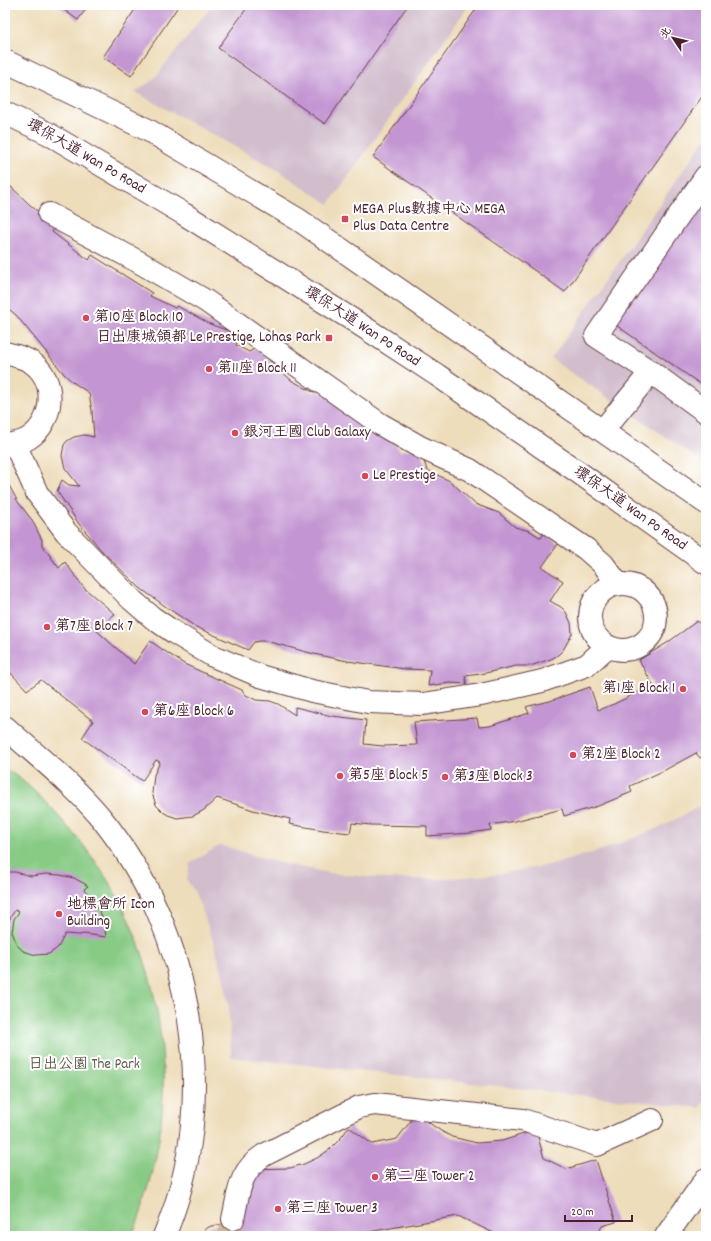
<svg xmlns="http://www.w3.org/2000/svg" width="711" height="1241" font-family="Dekko,'LXGW WenKai TC',sans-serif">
  <rect width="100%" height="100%" fill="#fff"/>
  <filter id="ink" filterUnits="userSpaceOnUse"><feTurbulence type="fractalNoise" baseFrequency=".025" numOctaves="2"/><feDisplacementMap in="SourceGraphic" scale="8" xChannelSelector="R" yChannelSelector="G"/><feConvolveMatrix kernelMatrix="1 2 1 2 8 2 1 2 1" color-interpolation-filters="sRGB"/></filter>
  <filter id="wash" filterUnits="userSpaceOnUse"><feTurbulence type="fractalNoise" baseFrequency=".012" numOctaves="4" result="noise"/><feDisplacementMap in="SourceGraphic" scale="16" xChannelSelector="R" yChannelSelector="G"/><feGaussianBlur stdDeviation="0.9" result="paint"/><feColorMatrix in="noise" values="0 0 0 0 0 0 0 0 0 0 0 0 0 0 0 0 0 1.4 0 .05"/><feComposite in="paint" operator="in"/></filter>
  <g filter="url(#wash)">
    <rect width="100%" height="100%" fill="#edb"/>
    <g fill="#d1bdcc">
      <path d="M 212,5 L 469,5 L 329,204 L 279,171 L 135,92 L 153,80 Z"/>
      <path d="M 706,138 L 706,464 L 551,359 Z"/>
      <path d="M 706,803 L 706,1099 L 699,1108 L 231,1057 L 229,1010 L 224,979 L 215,947 L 204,915 L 195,893 L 187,880 L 190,863 L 221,845 L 275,862 L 330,873 L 386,879 L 442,879 L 499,874 L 554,864 L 608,848 L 661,827 Z"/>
    </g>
    <path fill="#88cb85" stroke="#697558" d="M 5,769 C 28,781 52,809 69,828 C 168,940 189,1100 132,1236 L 5,1236 Z"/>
    <g id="blocks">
      <g fill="#c395d2">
        <path d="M 57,5 L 89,5 L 78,20 Z"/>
        <path d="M 138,5 L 179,5 L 131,76 L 103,57 Z"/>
        <path d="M 249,5 L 408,5 L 325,124 L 218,48 Z"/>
        <path d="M 479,5 L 706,5 L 706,91 L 565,292 L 373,157 Z"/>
        <path d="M 5,181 L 29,204 L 55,226 L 52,232 L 89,260 L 92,255 L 152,293 L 150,296 L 175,308 L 177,306 L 210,324 L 223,329 L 238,334 L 236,345 L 249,352 L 258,347 L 266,357 L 291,380 L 311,391 L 315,392 L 318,390 L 390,436 L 400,451 L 414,449 L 421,453 L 427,470 L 450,481 L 475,504 L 499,513 L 515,527 L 530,531 L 541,538 L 544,533 L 558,544 L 542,567 L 563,581 L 550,601 L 561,607 L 566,612 L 571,623 L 572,634 L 563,650 L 558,655 L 551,659 L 530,666 L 516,666 L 481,674 L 465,676 L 467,684 L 449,683 L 428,686 L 430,670 L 405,669 L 347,661 L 314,654 L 266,641 L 260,641 L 254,642 L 248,650 L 196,627 L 169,609 L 140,588 L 103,552 L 79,524 L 57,491 L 62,480 L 69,485 L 79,486 L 65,468 L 62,456 L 63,450 L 64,445 L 67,441 L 74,437 L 84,435 L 94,437 L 92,411 L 89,393 L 74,383 L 64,374 L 16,315 L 5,306 Z"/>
        <path d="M 706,191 L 706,388 L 613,323 Z"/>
        <path d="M 5,478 L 18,502 L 32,520 L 42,540 L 42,545 L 59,568 L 65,562 L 84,588 L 115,614 L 96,630 L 134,664 L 150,641 L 184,664 L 242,690 L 246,695 L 256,700 L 270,701 L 278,704 L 295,715 L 295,707 L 332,716 L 366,720 L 364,744 L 383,746 L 417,745 L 414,722 L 477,718 L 479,727 L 490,726 L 529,713 L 526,707 L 529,706 L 550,701 L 590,687 L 598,710 L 614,704 L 653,685 L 639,660 L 667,643 L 697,621 L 700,623 L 702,621 L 706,624 L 706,754 L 700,758 L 696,753 L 665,770 L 630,786 L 632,792 L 598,806 L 564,816 L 562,809 L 515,821 L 490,825 L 491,830 L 471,833 L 427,836 L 427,826 L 371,825 L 352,823 L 350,833 L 323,830 L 289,824 L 290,819 L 253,810 L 217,798 L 204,810 L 193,816 L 177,818 L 168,815 L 163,812 L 156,805 L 152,793 L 154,775 L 160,762 L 156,760 L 142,781 L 82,738 L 93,721 L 41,680 L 27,690 L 5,667 Z"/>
        <path d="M 5,872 L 15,872 L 31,876 L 46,874 L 60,875 L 74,878 L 85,884 L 88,886 L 84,889 L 88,894 L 87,895 L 96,906 L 103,918 L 106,937 L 84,934 L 79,935 L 65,934 L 59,946 L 56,949 L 49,954 L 36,955 L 23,951 L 17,945 L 12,932 L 14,919 L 19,912 L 15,910 L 10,918 L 7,927 L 5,927 Z"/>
        <path d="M 416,1114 L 441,1131 L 452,1137 L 477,1143 L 502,1141 L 536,1130 L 544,1158 L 566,1169 L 596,1160 L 616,1222 L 602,1226 L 597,1236 L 500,1236 L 458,1216 L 346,1236 L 198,1236 L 205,1229 L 211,1226 L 224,1224 L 249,1169 L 290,1168 L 304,1164 L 317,1158 L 329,1150 L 340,1139 L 349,1127 L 372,1144 L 397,1139 Z"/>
      </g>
    </g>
  </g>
  <g filter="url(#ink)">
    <use href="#blocks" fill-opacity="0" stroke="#633c41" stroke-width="1"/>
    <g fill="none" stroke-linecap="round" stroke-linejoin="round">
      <path stroke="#cdb79e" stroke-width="22" stroke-dasharray="22 11" stroke-linecap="butt" d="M 229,1236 L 233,1219"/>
      <defs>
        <g id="minor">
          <path d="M 706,176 L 596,336 L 651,372 L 706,412"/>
          <path d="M 49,214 L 139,262 L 206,301 L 380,424 L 420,447 L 470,470 L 586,549 L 603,564 L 618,584"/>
          <path d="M 5,353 C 14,355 23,357 31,362 C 58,380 54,422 29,438 C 22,443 13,444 5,445"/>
          <path d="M 603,430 L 651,372"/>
          <path d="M 15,444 L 37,493 L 66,532 L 132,600 L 153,618 L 175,633 L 213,656 L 260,676 L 312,691 L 368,702 L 423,704 L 481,695 L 542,681 L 587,665 L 607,647"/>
          <circle cx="623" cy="617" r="33"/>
          <path d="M 5,727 C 38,757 73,784 102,819 C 193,932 222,1101 164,1236"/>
          <path d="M 233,1219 C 239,1192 239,1171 264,1155 L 359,1107 L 375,1104 L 523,1120 L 597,1145 L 652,1120"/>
        </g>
        <g id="major">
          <path d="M 5,61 L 148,130 L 299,220 L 706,503"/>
          <path d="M 5,113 L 49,134 L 184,214 L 356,322 L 437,375 L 578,472 L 706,563"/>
          <path d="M 666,1236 L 706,1179"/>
        </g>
      </defs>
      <use href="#minor" stroke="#633c41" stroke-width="24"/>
      <use href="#major" stroke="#633c41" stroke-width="24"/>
      <use href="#minor" stroke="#fff" stroke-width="22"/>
      <use href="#major" stroke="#fff" stroke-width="22"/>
    </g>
  </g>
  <g fill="#d1495b" stroke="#fff" stroke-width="1.5">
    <rect x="341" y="215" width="8" height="8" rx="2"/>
    <circle cx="86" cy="318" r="4"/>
    <rect x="325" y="334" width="8" height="8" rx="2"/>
    <circle cx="209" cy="369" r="4"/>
    <circle cx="235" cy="433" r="4"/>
    <circle cx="365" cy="476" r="4"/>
    <circle cx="47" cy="627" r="4"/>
    <circle cx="683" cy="689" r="4"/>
    <circle cx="145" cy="712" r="4"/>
    <circle cx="573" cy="755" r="4"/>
    <circle cx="340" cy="776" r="4"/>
    <circle cx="445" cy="777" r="4"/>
    <circle cx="59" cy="914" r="4"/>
    <circle cx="375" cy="1177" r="4"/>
    <circle cx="278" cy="1209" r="4"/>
  </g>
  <g text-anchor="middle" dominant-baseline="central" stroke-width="4" stroke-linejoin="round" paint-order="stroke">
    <g font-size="15" fill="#4a1f2b" stroke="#fff">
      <text transform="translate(86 157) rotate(30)">環保大道 Wan Po Road</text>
      <text transform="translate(362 327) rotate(33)">環保大道 Wan Po Road</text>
      <text transform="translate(630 509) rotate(35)">環保大道 Wan Po Road</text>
    </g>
    <g font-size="15" fill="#4a1f2b" stroke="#fff" text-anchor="start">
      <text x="353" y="210">MEGA Plus數據中心 MEGA<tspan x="353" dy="17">Plus Data Centre</tspan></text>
      <text x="94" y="318">第10座 Block 10</text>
      <text x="321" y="338" text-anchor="end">日出康城領都 Le Prestige, Lohas Park</text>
      <text x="217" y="369">第11座 Block 11</text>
      <text x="243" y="433">銀河王國 Club Galaxy</text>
      <text x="373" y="476">Le Prestige</text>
      <text x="55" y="627">第7座 Block 7</text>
      <text x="675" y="689" text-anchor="end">第1座 Block 1</text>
      <text x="153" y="712">第6座 Block 6</text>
      <text x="581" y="755">第2座 Block 2</text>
      <text x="348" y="776">第5座 Block 5</text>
      <text x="453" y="777">第3座 Block 3</text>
      <text x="67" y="905">地標會所 Icon<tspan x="67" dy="17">Building</tspan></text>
      <text x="383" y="1177">第二座 Tower 2</text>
      <text x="286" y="1209">第三座 Tower 3</text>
    </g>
    <g font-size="15" fill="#605b4a" stroke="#fff">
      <text x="84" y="1065">日出公園 The Park</text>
    </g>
  </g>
  <rect width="711" height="1241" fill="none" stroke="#fff" stroke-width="20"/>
  <g transform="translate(673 38) rotate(305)" stroke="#ffffff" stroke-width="3" paint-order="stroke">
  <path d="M0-3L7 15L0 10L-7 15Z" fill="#4a1f2b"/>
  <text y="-6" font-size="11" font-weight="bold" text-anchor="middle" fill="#4a1f2b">北</text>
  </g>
  <path d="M565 1215v6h67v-6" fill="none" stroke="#4a1f2b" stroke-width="2"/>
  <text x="571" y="1215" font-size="12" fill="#4a1f2b" stroke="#ffffff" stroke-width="3" paint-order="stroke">20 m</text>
</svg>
